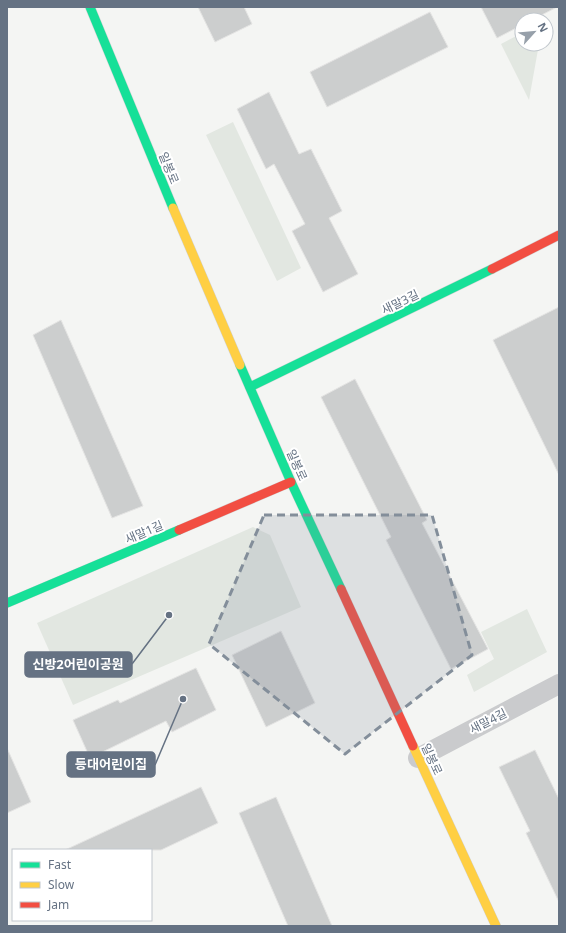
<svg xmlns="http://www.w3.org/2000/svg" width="566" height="933" font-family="'Noto Sans','Noto Sans KR',sans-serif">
  <rect width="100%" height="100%" fill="#f4f5f3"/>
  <g fill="#e2e7e1">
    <path d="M 522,33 L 522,44 L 539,44 L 529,100 L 501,44 Z"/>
    <path d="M 233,122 L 301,268 L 277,281 L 206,135 Z"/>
    <path d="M 253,527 L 270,535 L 301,607 L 73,705 L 37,623 Z"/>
    <path d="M 527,609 L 547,652 L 474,692 L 467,675 L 494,659 L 481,632 Z"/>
  </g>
  <g fill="#cccece" stroke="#e4e4e3">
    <path d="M 198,7 L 244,7 L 252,24 L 215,42 Z"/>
    <path d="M 481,7 L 557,7 L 532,20 L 522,20 L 522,25 L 497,38 Z"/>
    <path d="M 430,12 L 448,47 L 327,107 L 310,72 Z"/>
    <path d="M 269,92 L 299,154 L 311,149 L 342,211 L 329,218 L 358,274 L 323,292 L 292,231 L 305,224 L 274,164 L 266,169 L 237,109 Z"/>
    <path d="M 559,307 L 559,475 L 493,340 Z"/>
    <path d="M 61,320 L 143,506 L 112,518 L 33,335 Z"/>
    <path d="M 355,379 L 427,520 L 422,523 L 488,649 L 451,669 L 386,540 L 391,537 L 321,397 Z"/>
    <path d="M 281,631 L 315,703 L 266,727 L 232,655 Z"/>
    <path d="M 196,668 L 216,710 L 172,732 L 166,721 L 90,758 L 73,720 L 118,700 L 120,703 Z"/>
    <path d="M 7,748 L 31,802 L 7,813 Z"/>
    <path d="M 535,750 L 559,799 L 559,902 L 526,833 L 530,831 L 499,767 Z"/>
    <path d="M 201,787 L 218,823 L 161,850 L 65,850 Z"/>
    <path d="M 276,797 L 332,926 L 288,926 L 239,813 Z"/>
  </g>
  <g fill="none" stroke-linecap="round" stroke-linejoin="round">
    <defs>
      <g id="fast">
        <path d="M 90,7 L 173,208"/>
        <path d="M 240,365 L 291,482 L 341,589"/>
        <path d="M 250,387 L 492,269"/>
        <path d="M 7,603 L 179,530"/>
      </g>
      <g id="slow">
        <path d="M 173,208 L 240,365"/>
        <path d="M 413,746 L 496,926"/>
      </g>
      <g id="jam">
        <path d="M 492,269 L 559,235"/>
        <path d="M 179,530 L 291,482"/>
        <path d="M 341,589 L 413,746"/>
      </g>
    </defs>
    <use href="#fast" stroke="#d2d3d4" stroke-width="10"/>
    <use href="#slow" stroke="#d2d3d4" stroke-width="10"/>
    <use href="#jam" stroke="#d2d3d4" stroke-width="10"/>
    <path stroke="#cacbcd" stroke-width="20" d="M 418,758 L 559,684"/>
    <use href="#fast" stroke="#16e098" stroke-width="9"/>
    <use href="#slow" stroke="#ffcf43" stroke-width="9"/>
    <use href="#jam" stroke="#f24e42" stroke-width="9"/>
  </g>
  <path fill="#838e9a" fill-opacity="0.2" stroke="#838e9a" stroke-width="3" stroke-dasharray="8 5" stroke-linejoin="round" d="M 264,515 L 432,515 L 472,655 L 345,754 L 209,644 Z"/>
  <g text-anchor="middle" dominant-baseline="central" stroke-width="4" stroke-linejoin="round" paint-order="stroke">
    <g font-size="12" fill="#657283" stroke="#fff">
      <text transform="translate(169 168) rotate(68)">일봉로</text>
      <text transform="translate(400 302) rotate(-26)">새말3길</text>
      <text transform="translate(297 465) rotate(66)">일봉로</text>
      <text transform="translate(144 532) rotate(-23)">새말1길</text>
      <text transform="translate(488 721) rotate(-27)">새말4길</text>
      <text transform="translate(432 759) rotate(65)">일봉로</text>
    </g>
  </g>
  <path fill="none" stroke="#657283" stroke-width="1.5" d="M169 615L132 664M183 699L155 765"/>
  <g fill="#657283" stroke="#fff" stroke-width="1.5">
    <circle cx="169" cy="615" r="4"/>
    <circle cx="183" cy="699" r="4"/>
  </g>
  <g fill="#657283" stroke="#657283" stroke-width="1.5">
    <rect x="25" y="652" width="107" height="25" rx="4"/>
    <rect x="67" y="752" width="88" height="25" rx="4"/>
  </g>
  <g font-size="13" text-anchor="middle" font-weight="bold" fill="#fff">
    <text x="78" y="669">신방2어린이공원</text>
    <text x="111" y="769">등대어린이집</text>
  </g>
  <rect width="566" height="933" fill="none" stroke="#657283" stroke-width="16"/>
  <rect x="12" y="849" width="140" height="72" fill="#ffffff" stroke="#c1c7cd"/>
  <rect x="20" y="862" width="20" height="6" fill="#16e098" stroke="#c1c7cd"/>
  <text x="48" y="869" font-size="12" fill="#657283">Fast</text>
  <rect x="20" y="882" width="20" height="6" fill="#ffcf43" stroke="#c1c7cd"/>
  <text x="48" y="889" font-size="12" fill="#657283">Slow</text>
  <rect x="20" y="902" width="20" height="6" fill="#f24e42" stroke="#c1c7cd"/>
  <text x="48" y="909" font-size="12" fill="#657283">Jam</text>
  <g transform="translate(534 32) rotate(63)"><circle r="19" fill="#ffffff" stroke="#c1c7cd"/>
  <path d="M0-3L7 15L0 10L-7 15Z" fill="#97a0aa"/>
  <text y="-6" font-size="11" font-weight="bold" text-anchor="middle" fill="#657283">N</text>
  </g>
</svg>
